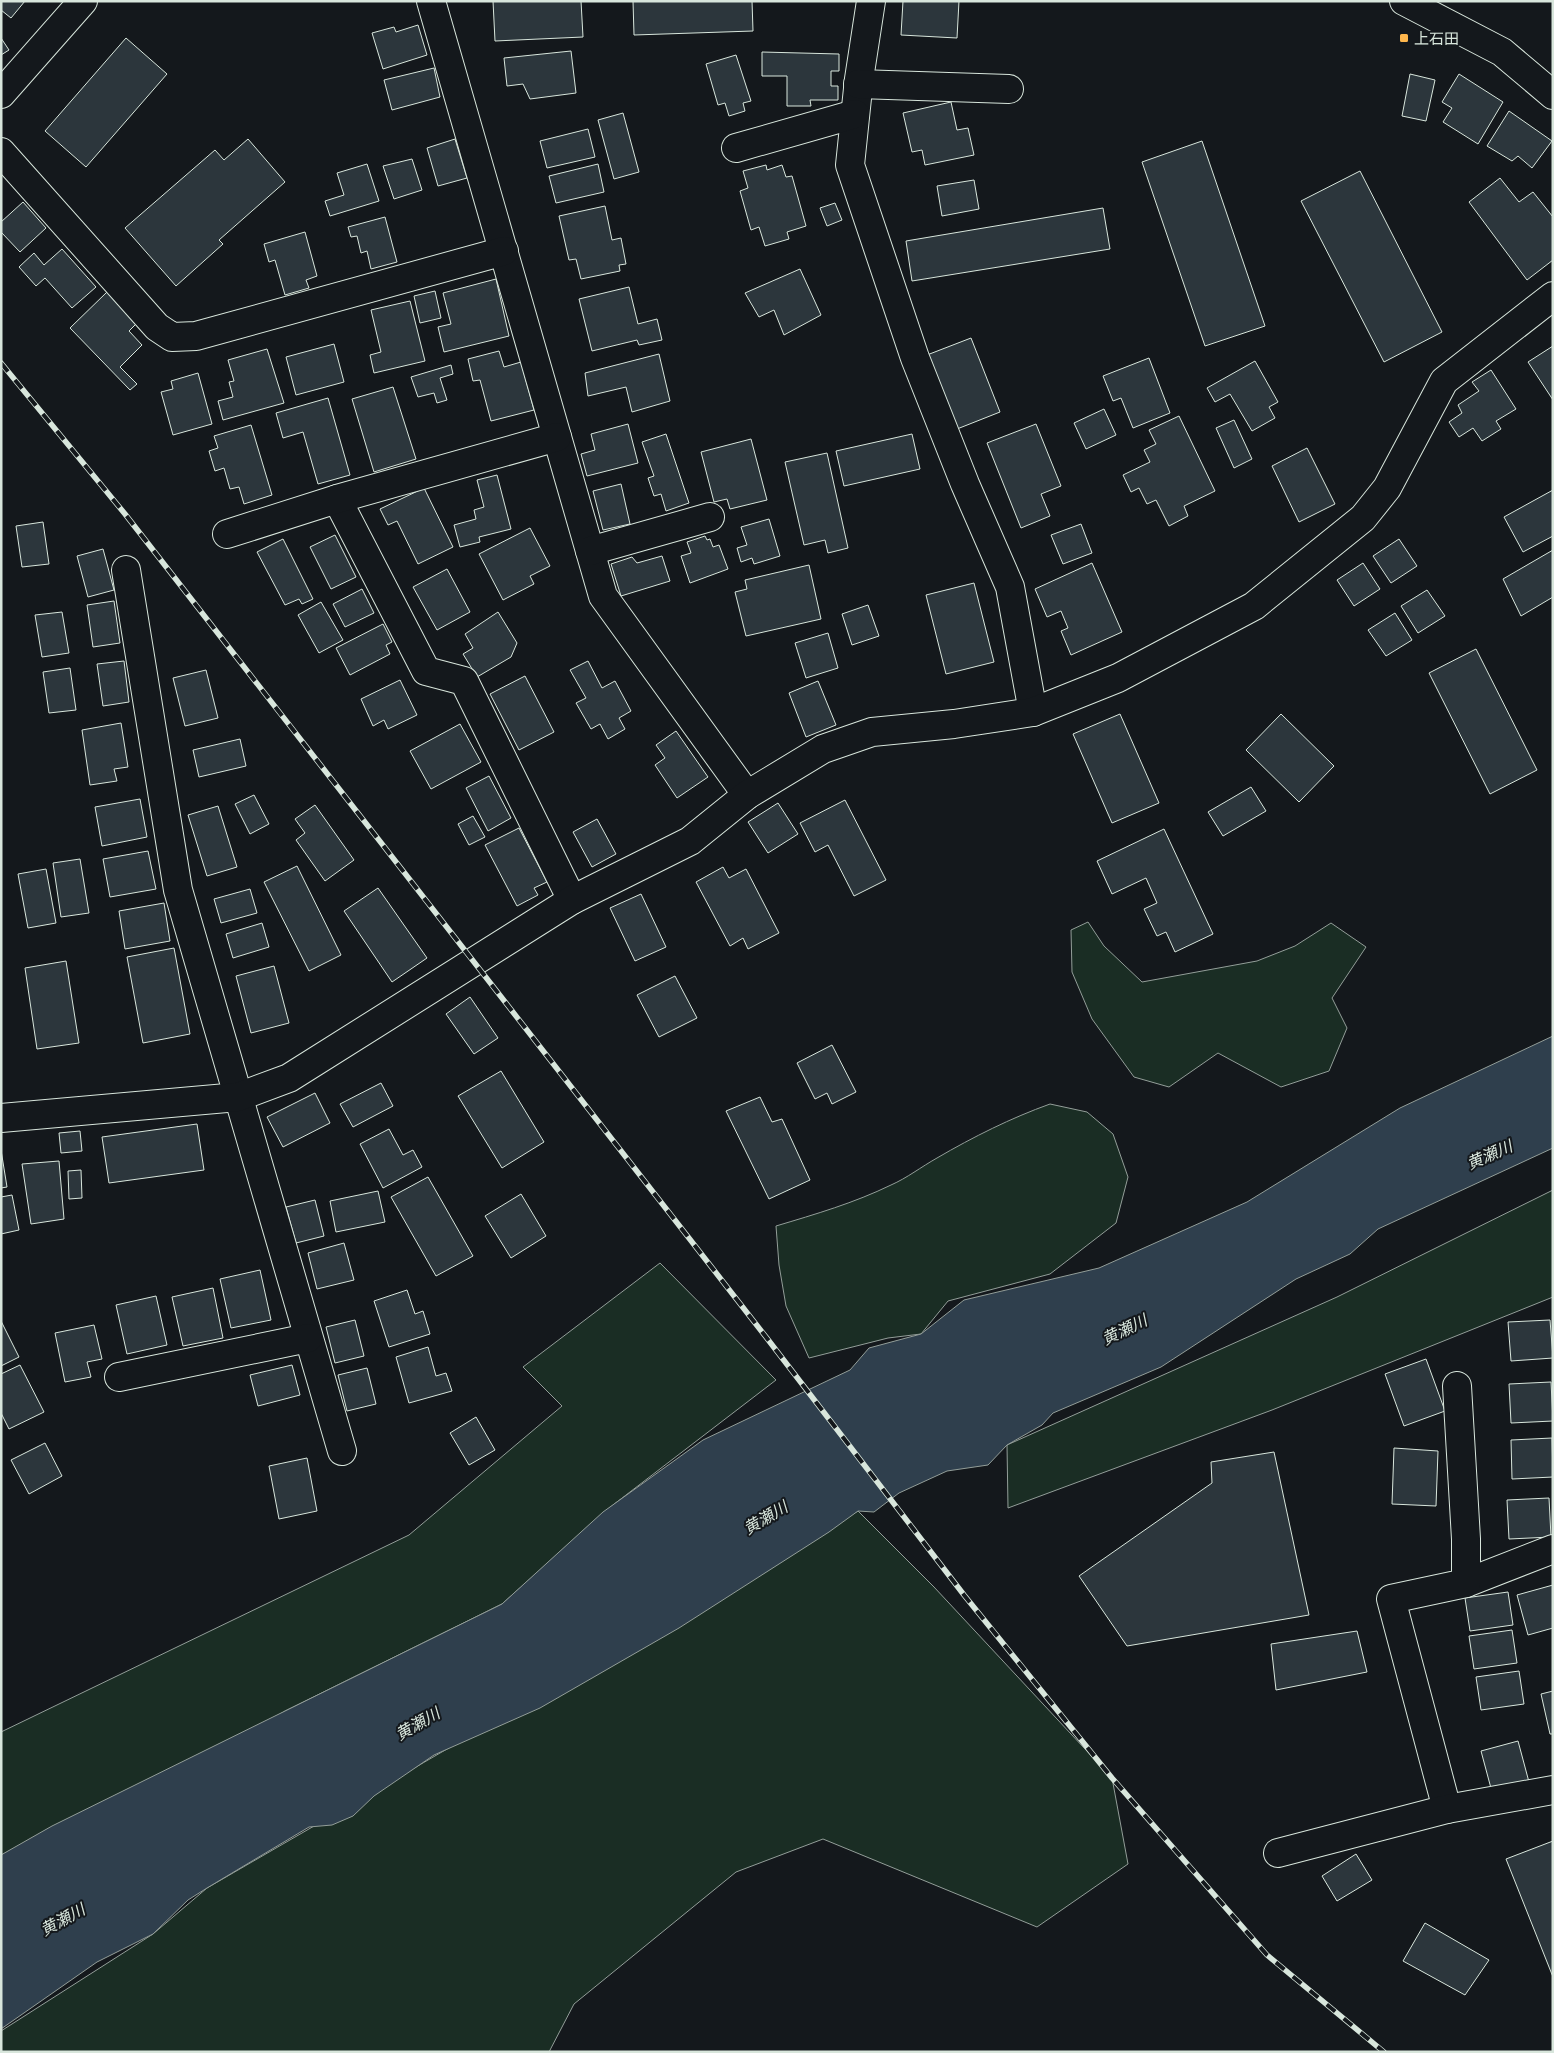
<svg xmlns="http://www.w3.org/2000/svg" width="1554" height="2053" font-family="Barlow,'Noto Sans JP',sans-serif">
  <rect width="100%" height="100%" fill="#14181c"/>
  <g fill="#1a2d24" stroke="#939e99">
    <path d="M 1088,922 L 1104,946 L 1142,982 L 1257,961 L 1295,946 L 1331,923 L 1366,947 L 1332,998 L 1347,1028 L 1329,1071 L 1281,1087 L 1218,1053 L 1169,1087 L 1134,1077 L 1092,1019 L 1072,972 L 1071,930 Z"/>
    <path d="M 1050,1104 L 1087,1112 L 1113,1134 L 1128,1177 L 1116,1223 L 1050,1274 L 948,1301 L 921,1334 L 888,1338 L 809,1358 L 786,1306 L 779,1265 L 776,1226 C 816,1214 854,1203 891,1185 C 907,1178 921,1167 937,1158 C 973,1137 1011,1118 1050,1104 Z"/>
    <path d="M 1553,1190 L 1553,1297 L 1272,1410 L 1008,1508 L 1007,1445 L 1337,1297 Z"/>
    <path d="M 660,1263 L 776,1380 L 613,1505 L 502,1604 L 285,1711 L 1,1888 L 1,1732 L 409,1535 L 562,1406 L 523,1367 Z"/>
    <path d="M 858,1511 L 934,1587 L 1112,1778 L 1128,1864 L 1037,1927 L 823,1839 L 736,1872 L 574,2004 L 549,2052 L 1,2052 L 1,2031 L 153,1934 L 207,1888 Z"/>
  </g>
  <path fill="#2f3f4d" stroke="#939e99" d="M 1553,1036 L 1553,1148 L 1378,1229 L 1350,1254 L 1296,1279 L 1161,1367 L 1053,1413 L 1042,1425 L 1007,1445 L 988,1465 L 947,1471 L 899,1493 L 874,1512 L 858,1511 L 829,1532 L 679,1628 L 540,1708 L 434,1755 L 374,1796 L 353,1816 L 332,1825 L 309,1827 L 207,1888 L 188,1900 L 153,1934 L 97,1962 L 1,2029 L 1,1855 L 52,1826 L 502,1604 L 603,1512 L 703,1440 L 850,1370 L 869,1348 L 921,1334 L 964,1300 L 1099,1268 L 1247,1202 L 1400,1108 Z"/>
  <g fill="#2c363c" stroke="#d8e6dc">
    <path d="M 1,1 L 25,1 L 11,18 L 1,10 Z"/>
    <path d="M 493,1 L 581,1 L 583,37 L 495,41 Z"/>
    <path d="M 633,1 L 752,1 L 753,31 L 634,35 Z"/>
    <path d="M 903,1 L 959,1 L 957,38 L 901,35 Z"/>
    <path d="M 418,25 L 427,55 L 383,69 L 372,33 L 394,27 L 396,32 Z"/>
    <path d="M 1,38 L 9,50 L 1,55 Z"/>
    <path d="M 126,38 L 167,74 L 86,167 L 45,131 Z"/>
    <path d="M 571,51 L 576,93 L 530,99 L 523,84 L 507,86 L 504,58 Z"/>
    <path d="M 762,52 L 839,54 L 839,71 L 831,71 L 831,86 L 838,86 L 838,100 L 810,100 L 811,106 L 787,106 L 787,76 L 762,76 Z"/>
    <path d="M 736,55 L 751,101 L 743,103 L 745,111 L 729,116 L 725,103 L 718,105 L 706,64 Z"/>
    <path d="M 434,68 L 440,97 L 392,110 L 384,80 Z"/>
    <path d="M 1410,74 L 1435,80 L 1426,121 L 1402,116 Z"/>
    <path d="M 1459,74 L 1503,102 L 1478,144 L 1443,122 L 1452,108 L 1442,102 Z"/>
    <path d="M 951,102 L 957,130 L 968,128 L 974,155 L 925,165 L 922,150 L 912,152 L 903,113 Z"/>
    <path d="M 1509,111 L 1552,141 L 1532,168 L 1518,156 L 1512,161 L 1487,146 Z"/>
    <path d="M 623,113 L 639,172 L 614,179 L 598,120 Z"/>
    <path d="M 588,129 L 595,157 L 547,168 L 540,141 Z"/>
    <path d="M 248,139 L 285,182 L 219,240 L 223,244 L 176,286 L 125,228 L 215,150 L 224,160 Z"/>
    <path d="M 455,139 L 467,178 L 438,186 L 427,148 Z"/>
    <path d="M 1202,141 L 1265,326 L 1205,346 L 1142,162 Z"/>
    <path d="M 412,159 L 422,190 L 394,199 L 383,166 Z"/>
    <path d="M 367,164 L 379,201 L 330,216 L 325,201 L 344,195 L 337,173 Z"/>
    <path d="M 598,164 L 604,192 L 556,203 L 549,176 Z"/>
    <path d="M 766,165 L 767,170 L 782,165 L 786,177 L 792,176 L 806,226 L 787,232 L 789,239 L 765,246 L 759,227 L 751,230 L 740,191 L 748,188 L 743,171 Z"/>
    <path d="M 1360,171 L 1442,332 L 1384,362 L 1301,201 Z"/>
    <path d="M 1500,178 L 1519,202 L 1533,192 L 1553,217 L 1553,260 L 1527,280 L 1469,202 Z"/>
    <path d="M 974,180 L 979,209 L 942,216 L 937,186 Z"/>
    <path d="M 23,202 L 46,228 L 20,252 L 1,232 L 1,222 Z"/>
    <path d="M 835,203 L 842,220 L 827,226 L 820,208 Z"/>
    <path d="M 605,206 L 612,240 L 621,238 L 626,264 L 619,265 L 620,271 L 581,279 L 576,259 L 569,260 L 559,216 Z"/>
    <path d="M 1103,208 L 1110,249 L 912,281 L 906,241 Z"/>
    <path d="M 385,217 L 397,262 L 371,269 L 367,251 L 361,253 L 357,236 L 351,237 L 348,227 Z"/>
    <path d="M 305,232 L 317,276 L 306,280 L 309,288 L 285,295 L 275,260 L 269,262 L 264,244 Z"/>
    <path d="M 62,249 L 96,287 L 72,308 L 45,278 L 36,286 L 19,267 L 34,253 L 44,265 Z"/>
    <path d="M 800,269 L 821,315 L 784,335 L 774,310 L 759,317 L 745,293 Z"/>
    <path d="M 496,279 L 509,336 L 444,352 L 438,327 L 451,324 L 443,293 Z"/>
    <path d="M 629,287 L 638,324 L 657,319 L 662,340 L 639,345 L 637,340 L 592,351 L 579,299 Z"/>
    <path d="M 435,291 L 441,318 L 420,323 L 414,296 Z"/>
    <path d="M 107,292 L 137,323 L 129,331 L 142,345 L 120,367 L 137,384 L 130,390 L 70,328 Z"/>
    <path d="M 410,301 L 425,361 L 374,373 L 370,355 L 381,352 L 371,310 Z"/>
    <path d="M 971,338 L 1000,412 L 957,429 L 927,355 Z"/>
    <path d="M 334,344 L 344,382 L 296,395 L 286,357 Z"/>
    <path d="M 1553,346 L 1553,400 L 1528,362 Z"/>
    <path d="M 267,349 L 284,403 L 223,420 L 218,401 L 233,397 L 229,382 L 234,381 L 228,360 Z"/>
    <path d="M 499,351 L 504,367 L 521,362 L 534,410 L 491,421 L 480,380 L 473,381 L 468,359 Z"/>
    <path d="M 659,354 L 670,401 L 632,412 L 626,387 L 588,396 L 585,373 Z"/>
    <path d="M 1149,358 L 1170,413 L 1133,428 L 1121,398 L 1113,401 L 1103,376 Z"/>
    <path d="M 1255,361 L 1278,402 L 1269,407 L 1275,418 L 1252,431 L 1230,394 L 1215,402 L 1207,388 Z"/>
    <path d="M 451,365 L 453,374 L 440,378 L 447,400 L 437,403 L 434,393 L 418,397 L 411,377 Z"/>
    <path d="M 1491,370 L 1516,409 L 1496,421 L 1501,429 L 1482,441 L 1473,428 L 1459,437 L 1449,422 L 1462,413 L 1458,405 L 1479,391 L 1472,382 Z"/>
    <path d="M 198,373 L 212,424 L 173,435 L 161,392 L 173,389 L 171,381 Z"/>
    <path d="M 393,387 L 416,459 L 374,472 L 352,399 Z"/>
    <path d="M 328,398 L 350,475 L 318,484 L 303,432 L 283,438 L 276,413 Z"/>
    <path d="M 1104,409 L 1116,435 L 1086,449 L 1074,423 Z"/>
    <path d="M 1179,416 L 1215,491 L 1184,506 L 1188,516 L 1169,526 L 1156,500 L 1147,504 L 1139,488 L 1131,492 L 1123,475 L 1150,462 L 1144,450 L 1156,444 L 1149,430 Z"/>
    <path d="M 1234,420 L 1252,459 L 1234,468 L 1216,428 Z"/>
    <path d="M 628,424 L 638,463 L 587,476 L 581,454 L 595,450 L 591,434 Z"/>
    <path d="M 1036,424 L 1061,486 L 1041,494 L 1050,516 L 1021,528 L 987,443 Z"/>
    <path d="M 251,425 L 272,495 L 244,504 L 239,487 L 230,489 L 224,468 L 215,471 L 209,451 L 218,448 L 214,436 Z"/>
    <path d="M 666,434 L 689,503 L 666,511 L 661,494 L 654,496 L 648,478 L 654,476 L 642,442 Z"/>
    <path d="M 912,434 L 920,469 L 844,486 L 836,451 Z"/>
    <path d="M 751,439 L 767,500 L 730,509 L 727,499 L 714,502 L 701,452 Z"/>
    <path d="M 1307,448 L 1335,504 L 1299,522 L 1272,466 Z"/>
    <path d="M 827,453 L 848,548 L 828,553 L 825,540 L 804,545 L 785,462 Z"/>
    <path d="M 497,475 L 511,529 L 479,537 L 480,542 L 460,547 L 454,525 L 476,519 L 474,510 L 484,507 L 477,480 Z"/>
    <path d="M 621,484 L 630,524 L 603,530 L 593,491 Z"/>
    <path d="M 424,488 L 453,547 L 418,564 L 397,521 L 388,525 L 380,509 Z"/>
    <path d="M 1553,490 L 1553,536 L 1523,552 L 1504,517 Z"/>
    <path d="M 769,519 L 780,556 L 754,564 L 752,558 L 741,562 L 737,548 L 747,545 L 741,527 Z"/>
    <path d="M 43,522 L 49,564 L 22,567 L 16,526 Z"/>
    <path d="M 1081,524 L 1092,553 L 1063,564 L 1051,535 Z"/>
    <path d="M 530,528 L 550,566 L 530,576 L 534,584 L 503,600 L 479,554 Z"/>
    <path d="M 335,535 L 356,577 L 331,589 L 310,547 Z"/>
    <path d="M 705,536 L 707,540 L 710,539 L 713,547 L 719,545 L 728,569 L 690,583 L 681,556 L 691,553 L 687,542 Z"/>
    <path d="M 283,539 L 313,599 L 302,604 L 299,599 L 285,605 L 257,552 Z"/>
    <path d="M 1399,539 L 1417,566 L 1391,583 L 1373,556 Z"/>
    <path d="M 103,549 L 114,590 L 88,597 L 77,556 Z"/>
    <path d="M 1553,550 L 1553,597 L 1521,616 L 1503,579 Z"/>
    <path d="M 662,556 L 670,581 L 621,596 L 611,564 L 632,557 L 637,563 Z"/>
    <path d="M 1092,563 L 1122,632 L 1071,655 L 1061,631 L 1068,628 L 1061,611 L 1047,617 L 1035,589 Z"/>
    <path d="M 1363,563 L 1380,589 L 1354,606 L 1337,580 Z"/>
    <path d="M 809,565 L 821,619 L 746,636 L 735,592 L 747,589 L 745,580 Z"/>
    <path d="M 447,569 L 470,612 L 437,630 L 413,587 Z"/>
    <path d="M 974,583 L 994,662 L 946,674 L 926,595 Z"/>
    <path d="M 362,589 L 374,613 L 345,627 L 333,604 Z"/>
    <path d="M 1427,590 L 1445,616 L 1418,633 L 1401,606 Z"/>
    <path d="M 114,601 L 120,643 L 93,647 L 87,605 Z"/>
    <path d="M 321,602 L 343,640 L 319,653 L 298,615 Z"/>
    <path d="M 868,605 L 879,636 L 852,645 L 842,614 Z"/>
    <path d="M 62,612 L 69,653 L 42,657 L 35,615 Z"/>
    <path d="M 498,612 L 517,643 L 511,657 L 477,677 L 463,654 L 473,648 L 465,634 Z"/>
    <path d="M 1395,613 L 1412,640 L 1386,656 L 1368,630 Z"/>
    <path d="M 383,624 L 392,642 L 386,645 L 390,654 L 350,675 L 336,648 Z"/>
    <path d="M 828,633 L 838,668 L 806,678 L 795,643 Z"/>
    <path d="M 1476,649 L 1537,770 L 1490,794 L 1429,673 Z"/>
    <path d="M 124,661 L 129,702 L 103,706 L 97,664 Z"/>
    <path d="M 588,661 L 602,688 L 615,681 L 631,711 L 619,718 L 625,729 L 608,739 L 600,724 L 591,729 L 576,703 L 586,698 L 570,670 Z"/>
    <path d="M 70,668 L 76,710 L 49,713 L 43,672 Z"/>
    <path d="M 206,670 L 218,718 L 185,726 L 173,678 Z"/>
    <path d="M 525,676 L 554,732 L 519,750 L 490,694 Z"/>
    <path d="M 400,680 L 417,715 L 388,729 L 384,720 L 373,726 L 361,699 Z"/>
    <path d="M 818,681 L 836,725 L 806,737 L 789,693 Z"/>
    <path d="M 1120,714 L 1159,803 L 1112,823 L 1073,734 Z"/>
    <path d="M 1281,714 L 1334,766 L 1299,802 L 1246,750 Z"/>
    <path d="M 121,723 L 128,767 L 114,769 L 117,781 L 90,785 L 82,730 Z"/>
    <path d="M 460,724 L 481,762 L 431,789 L 410,751 Z"/>
    <path d="M 676,731 L 708,777 L 677,798 L 655,765 L 665,758 L 656,745 Z"/>
    <path d="M 240,739 L 246,766 L 199,777 L 193,750 Z"/>
    <path d="M 489,776 L 511,818 L 488,831 L 466,788 Z"/>
    <path d="M 1251,787 L 1266,811 L 1223,836 L 1208,812 Z"/>
    <path d="M 254,795 L 269,824 L 250,834 L 235,804 Z"/>
    <path d="M 140,799 L 147,837 L 102,846 L 95,807 Z"/>
    <path d="M 845,800 L 886,880 L 854,896 L 828,845 L 815,852 L 800,823 Z"/>
    <path d="M 778,803 L 798,834 L 768,853 L 748,822 Z"/>
    <path d="M 315,805 L 354,860 L 325,881 L 296,840 L 305,833 L 295,819 Z"/>
    <path d="M 218,806 L 237,867 L 207,876 L 188,815 Z"/>
    <path d="M 473,816 L 485,837 L 469,845 L 458,824 Z"/>
    <path d="M 597,819 L 616,854 L 592,867 L 573,832 Z"/>
    <path d="M 519,828 L 547,882 L 534,888 L 538,895 L 517,906 L 485,845 Z"/>
    <path d="M 1164,829 L 1213,934 L 1175,952 L 1166,932 L 1157,936 L 1144,909 L 1157,903 L 1146,878 L 1112,894 L 1097,861 Z"/>
    <path d="M 148,851 L 156,889 L 110,897 L 103,859 Z"/>
    <path d="M 80,859 L 89,913 L 61,917 L 53,863 Z"/>
    <path d="M 297,866 L 341,955 L 309,971 L 264,882 Z"/>
    <path d="M 723,867 L 729,878 L 746,869 L 779,933 L 748,949 L 743,938 L 730,946 L 696,882 Z"/>
    <path d="M 46,869 L 56,923 L 28,928 L 18,874 Z"/>
    <path d="M 378,888 L 427,958 L 392,982 L 344,911 Z"/>
    <path d="M 250,889 L 257,913 L 221,923 L 214,899 Z"/>
    <path d="M 641,894 L 666,947 L 635,961 L 610,908 Z"/>
    <path d="M 164,903 L 170,941 L 125,949 L 119,911 Z"/>
    <path d="M 262,923 L 269,947 L 233,958 L 226,934 Z"/>
    <path d="M 174,948 L 190,1034 L 143,1043 L 127,957 Z"/>
    <path d="M 66,961 L 79,1043 L 37,1049 L 25,968 Z"/>
    <path d="M 274,966 L 289,1023 L 251,1033 L 236,976 Z"/>
    <path d="M 675,976 L 697,1018 L 659,1037 L 637,995 Z"/>
    <path d="M 470,997 L 498,1038 L 474,1054 L 446,1014 Z"/>
    <path d="M 832,1045 L 856,1092 L 832,1104 L 827,1093 L 815,1099 L 797,1063 Z"/>
    <path d="M 501,1071 L 544,1142 L 502,1168 L 458,1096 Z"/>
    <path d="M 381,1083 L 393,1106 L 353,1127 L 340,1104 Z"/>
    <path d="M 315,1093 L 330,1123 L 283,1147 L 267,1117 Z"/>
    <path d="M 760,1097 L 772,1122 L 782,1119 L 810,1180 L 769,1199 L 726,1111 Z"/>
    <path d="M 197,1124 L 204,1170 L 109,1183 L 102,1137 Z"/>
    <path d="M 389,1129 L 403,1155 L 413,1150 L 422,1167 L 383,1188 L 360,1144 Z"/>
    <path d="M 80,1131 L 82,1151 L 61,1153 L 59,1133 Z"/>
    <path d="M 1,1150 L 7,1187 L 1,1188 Z"/>
    <path d="M 59,1161 L 64,1219 L 31,1224 L 22,1164 Z"/>
    <path d="M 81,1170 L 82,1198 L 69,1199 L 68,1171 Z"/>
    <path d="M 428,1177 L 473,1256 L 436,1276 L 391,1197 Z"/>
    <path d="M 378,1191 L 385,1222 L 336,1232 L 330,1201 Z"/>
    <path d="M 521,1194 L 546,1236 L 511,1258 L 485,1216 Z"/>
    <path d="M 12,1195 L 19,1230 L 1,1234 L 1,1197 Z"/>
    <path d="M 315,1200 L 324,1236 L 296,1243 L 286,1207 Z"/>
    <path d="M 344,1243 L 354,1280 L 317,1289 L 308,1253 Z"/>
    <path d="M 260,1270 L 271,1320 L 231,1328 L 220,1279 Z"/>
    <path d="M 213,1288 L 223,1338 L 183,1346 L 172,1297 Z"/>
    <path d="M 407,1290 L 415,1314 L 423,1311 L 430,1334 L 389,1347 L 374,1301 Z"/>
    <path d="M 156,1296 L 167,1345 L 127,1354 L 116,1305 Z"/>
    <path d="M 355,1320 L 364,1356 L 335,1363 L 326,1327 Z"/>
    <path d="M 1550,1320 L 1553,1358 L 1511,1361 L 1508,1322 Z"/>
    <path d="M 1,1321 L 19,1357 L 1,1366 Z"/>
    <path d="M 94,1325 L 102,1359 L 87,1362 L 91,1377 L 65,1382 L 55,1333 Z"/>
    <path d="M 428,1347 L 436,1376 L 446,1373 L 452,1391 L 409,1403 L 396,1357 Z"/>
    <path d="M 1426,1359 L 1445,1411 L 1404,1426 L 1385,1374 Z"/>
    <path d="M 20,1365 L 44,1412 L 9,1429 L 1,1413 L 1,1374 Z"/>
    <path d="M 292,1365 L 300,1395 L 258,1406 L 250,1375 Z"/>
    <path d="M 367,1368 L 376,1404 L 347,1411 L 338,1375 Z"/>
    <path d="M 1551,1382 L 1553,1421 L 1511,1423 L 1509,1384 Z"/>
    <path d="M 476,1417 L 495,1450 L 469,1465 L 450,1433 Z"/>
    <path d="M 1552,1438 L 1553,1477 L 1512,1479 L 1511,1440 Z"/>
    <path d="M 45,1443 L 62,1476 L 29,1494 L 11,1460 Z"/>
    <path d="M 1394,1448 L 1438,1451 L 1436,1506 L 1392,1504 Z"/>
    <path d="M 1274,1452 L 1309,1615 L 1127,1646 L 1079,1576 L 1212,1483 L 1211,1462 Z"/>
    <path d="M 307,1458 L 317,1511 L 279,1519 L 269,1466 Z"/>
    <path d="M 1549,1498 L 1551,1537 L 1509,1539 L 1507,1500 Z"/>
    <path d="M 1553,1585 L 1553,1628 L 1528,1635 L 1517,1595 Z"/>
    <path d="M 1508,1592 L 1513,1625 L 1470,1631 L 1465,1598 Z"/>
    <path d="M 1512,1630 L 1517,1663 L 1474,1669 L 1469,1636 Z"/>
    <path d="M 1357,1631 L 1367,1672 L 1276,1690 L 1271,1644 Z"/>
    <path d="M 1519,1671 L 1524,1704 L 1481,1710 L 1476,1677 Z"/>
    <path d="M 1553,1691 L 1553,1734 L 1550,1734 L 1541,1694 Z"/>
    <path d="M 1518,1741 L 1529,1782 L 1492,1792 L 1481,1751 Z"/>
    <path d="M 1553,1841 L 1553,1977 L 1506,1859 Z"/>
    <path d="M 1356,1854 L 1372,1880 L 1337,1901 L 1322,1876 Z"/>
    <path d="M 1425,1923 L 1489,1960 L 1465,1995 L 1403,1961 Z"/>
  </g>
  <g fill="none" stroke-linecap="round" stroke-linejoin="round">
    <defs>
      <g id="minor">
        <path d="M 431,1 L 603,596 L 747,795"/>
        <path d="M 871,1 L 859,79 L 850,165 L 915,358 L 965,484 L 1010,587 L 1033,712"/>
        <path d="M 858,84 L 1009,89"/>
        <path d="M 1,94 L 83,1"/>
        <path d="M 736,148 L 855,114"/>
        <path d="M 1,152 L 157,327 L 172,337 L 196,336 L 504,251"/>
        <path d="M 337,499 L 426,671 L 464,681 L 572,900"/>
        <path d="M 227,534 L 337,499 L 557,437"/>
        <path d="M 590,551 L 710,517"/>
        <path d="M 126,570 L 178,890 L 342,1451"/>
        <path d="M 1,1118 L 238,1097 L 289,1078 L 572,900 L 690,841 L 747,795 L 823,749 L 872,732 L 954,724 L 1033,712 L 1118,678 L 1254,606 L 1363,518 L 1387,488 L 1444,381 L 1553,296"/>
        <path d="M 119,1377 L 308,1338"/>
        <path d="M 1466,1583 L 1553,1549"/>
        <path d="M 1447,1809 L 1391,1599 L 1466,1583 L 1466,1539 L 1457,1386"/>
        <path d="M 1278,1853 L 1447,1809 L 1553,1790"/>
      </g>
      <path id="major" d="M 1404,1 L 1502,52 L 1553,95"/>
    </defs>
    <use href="#minor" stroke="#d8e6dc" stroke-width="30"/>
    <use href="#major" stroke="#d8e6dc" stroke-width="30"/>
    <use href="#minor" stroke="#14181c" stroke-width="28"/>
    <use href="#major" stroke="#14181c" stroke-width="28"/>
    <defs>
      <path id="rail" d="M 1,363 L 125,514 L 766,1337 L 964,1595 L 1112,1778 L 1267,1955 L 1384,2052"/>
    </defs>
    <use href="#rail" stroke="#d8e6dc" stroke-width="5.5"/>
    <use href="#rail" stroke="#14181c" stroke-width="4" stroke-dasharray="11" stroke-linecap="butt"/>
  </g>
  <rect fill="#ffb74d" stroke="#14181c" stroke-width="2" x="1399" y="33" width="10" height="10" rx="2.5"/>
  <g text-anchor="middle" dominant-baseline="central" stroke-width="4" stroke-linejoin="round" paint-order="stroke">
    <g font-size="15" fill="#d8e6dc" stroke="#14181c" text-anchor="start">
      <text x="1414" y="38">上石田</text>
    </g>
    <g font-size="16" font-style="italic" fill="#d8e6dc" stroke="#14181c">
      <text transform="translate(1489 1154) rotate(-24)">黄瀬川</text>
      <text transform="translate(1124 1329) rotate(-26)">黄瀬川</text>
      <text transform="translate(765 1517) rotate(-31)">黄瀬川</text>
      <text transform="translate(417 1723) rotate(-30)">黄瀬川</text>
      <text transform="translate(62 1919) rotate(-29)">黄瀬川</text>
    </g>
  </g>
  <rect width="1554" height="2053" fill="none" stroke="#d8e6dc" stroke-width="5"/>
</svg>
